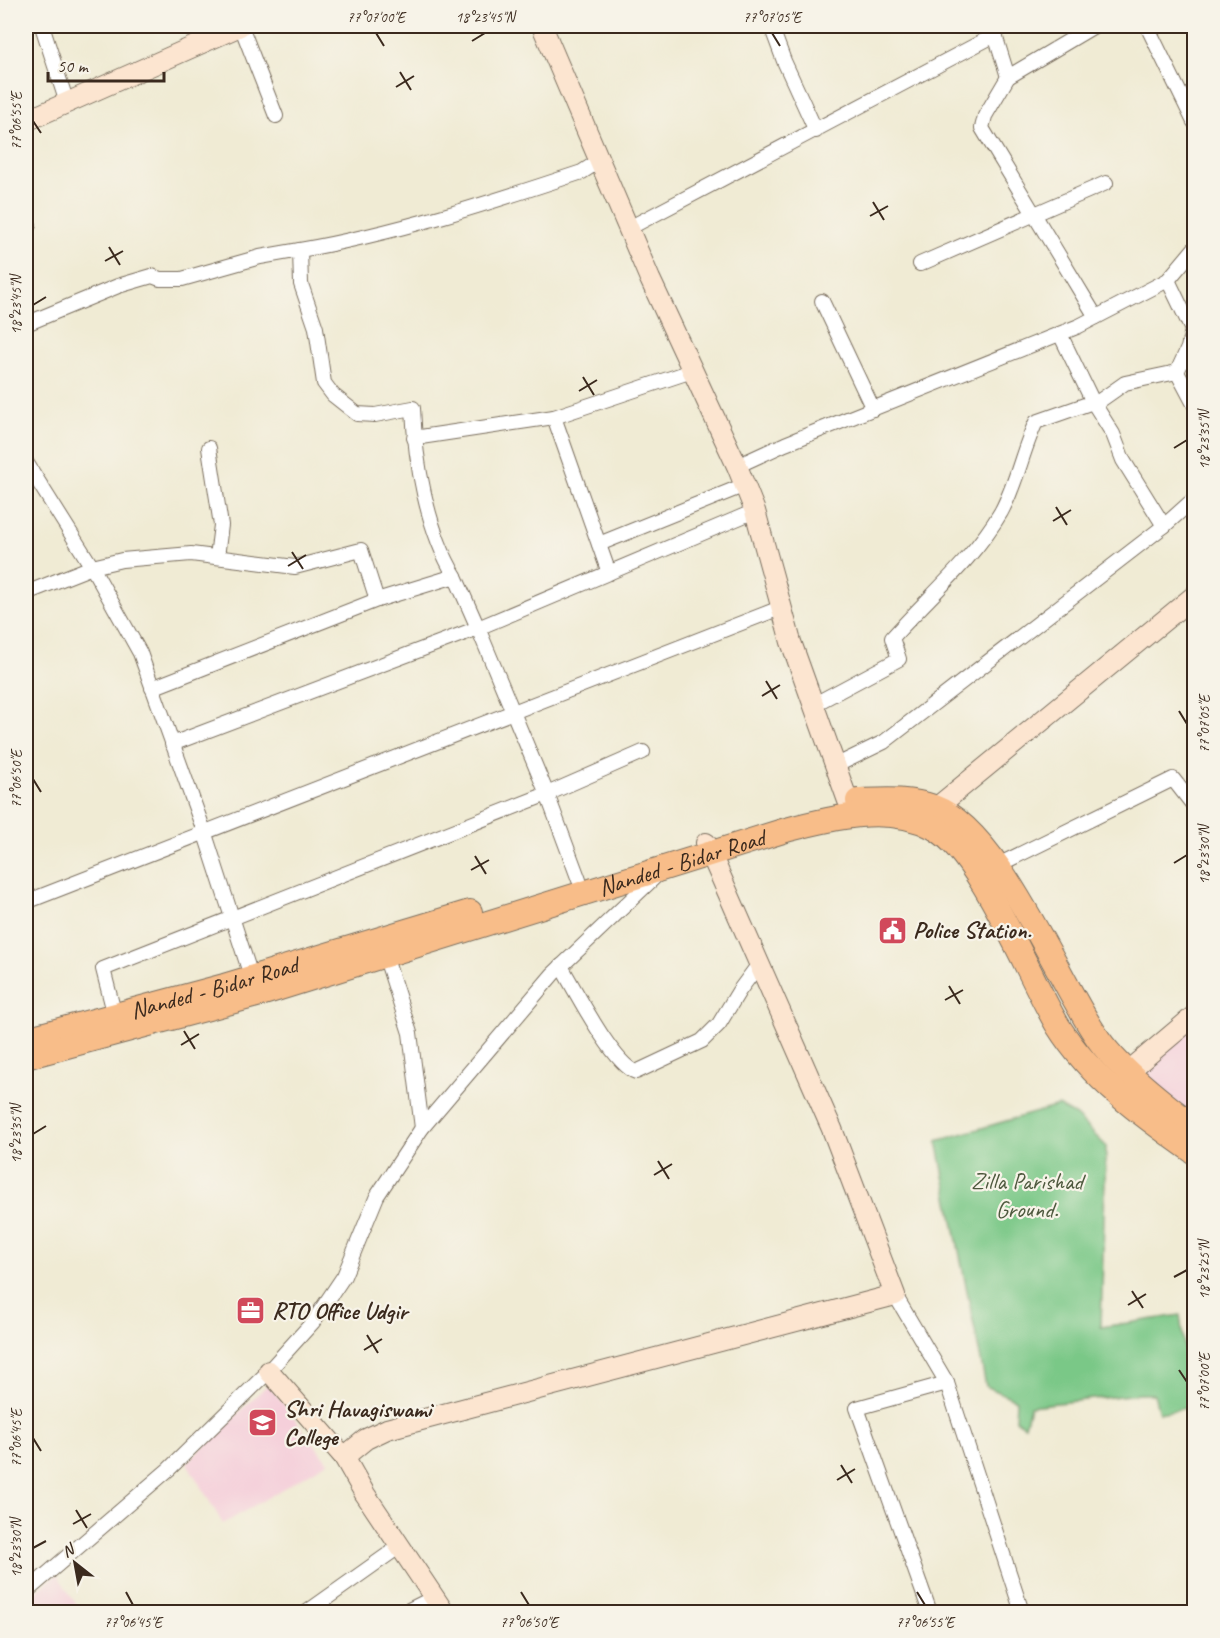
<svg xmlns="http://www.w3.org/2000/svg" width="1220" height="1638" font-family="Caveat,sans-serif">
  <rect width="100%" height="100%" fill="#f7f3e8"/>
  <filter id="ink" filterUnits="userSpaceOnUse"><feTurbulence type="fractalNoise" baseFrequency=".0167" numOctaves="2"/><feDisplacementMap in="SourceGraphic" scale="12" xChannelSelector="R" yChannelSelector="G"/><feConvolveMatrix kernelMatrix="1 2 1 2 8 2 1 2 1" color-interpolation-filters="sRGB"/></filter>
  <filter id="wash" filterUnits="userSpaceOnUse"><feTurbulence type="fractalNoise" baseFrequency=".008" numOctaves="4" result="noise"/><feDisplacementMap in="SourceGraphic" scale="24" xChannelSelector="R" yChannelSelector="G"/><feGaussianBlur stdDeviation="1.35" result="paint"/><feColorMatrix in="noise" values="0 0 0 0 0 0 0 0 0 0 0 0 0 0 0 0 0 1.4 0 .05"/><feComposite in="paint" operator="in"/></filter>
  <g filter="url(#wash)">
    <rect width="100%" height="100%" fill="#f0ebd4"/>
    <g fill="#f5cfda">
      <path d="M 1194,1024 L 1194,1118 L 1139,1071 Z"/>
      <path d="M 268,1384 L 328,1462 L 223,1524 L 187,1463 Z"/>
      <path d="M 57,1574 L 81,1612 L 26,1612 L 26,1601 Z"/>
    </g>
    <path fill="#7ac887" stroke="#5a7952" stroke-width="1.5" d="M 1058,1106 L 1076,1116 L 1106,1146 L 1101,1327 L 1180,1315 L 1192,1407 L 1159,1413 L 1154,1394 L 1139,1394 L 1030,1406 L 1025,1426 L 1015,1420 L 1016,1400 L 986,1386 L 937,1141 Z"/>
  </g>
  <g filter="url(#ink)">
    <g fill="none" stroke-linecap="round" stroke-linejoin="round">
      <defs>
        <g id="street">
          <path d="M 42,26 L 67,103"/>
          <path d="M 241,26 L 276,116"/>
          <path d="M 771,26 L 784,61 L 816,131"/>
          <path d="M 1094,26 L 1008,77 L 985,116 L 982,128 L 1096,317"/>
          <path d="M 1147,26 L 1194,122"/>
          <path d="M 995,35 L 1008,77"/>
          <path d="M 26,226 L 29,225"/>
          <path d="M 629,228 L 995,35 L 1001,26"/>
          <path d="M 920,264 L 1106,183"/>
          <path d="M 822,301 L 873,409"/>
          <path d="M 26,324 L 118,286 L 152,276 L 160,279 L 182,279 L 260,257 L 300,250"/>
          <path d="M 1177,372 L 1194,404"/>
          <path d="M 554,417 L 609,573"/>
          <path d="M 414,438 L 554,417 L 692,371"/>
          <path d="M 209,448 L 221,525 L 217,557"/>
          <path d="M 26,462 L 92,567 L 140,653 L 204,831 L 253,982"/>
          <path d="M 737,466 L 785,444 L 1079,326 L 1168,280 L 1194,249"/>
          <path d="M 1164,526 L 1123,460 L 1113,434 L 1093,402 L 1098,402 L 1125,383 L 1177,372 L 1188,348 L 1192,330 L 1168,280"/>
          <path d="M 599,544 L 745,485"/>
          <path d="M 455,576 C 427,530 415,461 413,408 L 375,415 L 357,414 L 333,395 L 324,383 L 316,328 L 301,284 L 300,250 C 397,233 489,203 582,172 L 599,161"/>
          <path d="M 26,593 L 92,567 L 122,560 L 191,554 L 295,567 L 361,550 L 377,600 L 455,576 L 478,628 L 755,511"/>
          <path d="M 152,688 L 377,600"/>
          <path d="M 813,705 L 899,659 L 892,638 C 929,596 973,560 1001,512 C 1017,483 1022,451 1036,422 L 1093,402 L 1060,334"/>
          <path d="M 172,744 L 478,628 L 547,794 L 643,752"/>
          <path d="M 835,766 L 884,742 L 1164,526 L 1194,499"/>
          <path d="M 996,866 L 1173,779 L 1194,806"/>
          <path d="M 26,902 L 780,608"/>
          <path d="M 383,949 L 410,1033 L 422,1128"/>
          <path d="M 561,966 C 575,990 613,1064 636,1072 L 702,1041 L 719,1024 L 739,991 L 759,964"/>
          <path d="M 115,1016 L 103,969 L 547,794 L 579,880"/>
          <path d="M 895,1295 L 947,1383 L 1022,1612"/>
          <path d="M 26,1592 L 169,1469 L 264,1376 L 313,1322 L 344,1276 L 377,1196 L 422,1128 L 553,974 L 657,875"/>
          <path d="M 307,1612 L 400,1546"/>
          <path d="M 405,1612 L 433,1598"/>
          <path d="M 930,1612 L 857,1408 L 947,1383"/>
        </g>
        <g id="secondary">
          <path d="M 542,26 L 650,279 L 737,466 L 755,511 L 791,642 L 848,801"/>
          <path d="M 26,121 L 240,26"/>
          <path d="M 936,808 L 1194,596"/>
          <path d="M 1129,1071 L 1194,1016"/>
          <path d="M 269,1371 L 344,1457"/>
          <path d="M 444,1612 L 365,1494 L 344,1457 L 366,1439 L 387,1429 L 895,1295 L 832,1129 L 706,843"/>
        </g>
        <g id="highway">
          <path d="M 858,801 C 885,800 908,798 934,807 C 999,831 1056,976 1095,1034 C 1116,1067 1163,1103 1194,1127"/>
          <path id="s1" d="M 26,1039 L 224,986 L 470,912"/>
          <path id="s2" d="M 26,1057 L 257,995 L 786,830 C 831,818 888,803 933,827 C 980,851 1029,978 1058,1026 C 1092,1080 1143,1116 1194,1152"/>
        </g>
      </defs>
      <use href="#street" stroke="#7a6e5e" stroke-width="16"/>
      <use href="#secondary" stroke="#7a6e5e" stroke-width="22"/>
      <use href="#highway" stroke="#7a6e5e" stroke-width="26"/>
      <use href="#street" stroke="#fff" stroke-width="14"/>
      <use href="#secondary" stroke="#fce5d0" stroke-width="20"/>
      <use href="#highway" stroke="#f8bd89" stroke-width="24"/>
    </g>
  </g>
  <path fill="none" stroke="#3b2a1e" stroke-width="2" d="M 376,33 L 384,46M 772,33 L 780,46M 472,41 L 485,33M 400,72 L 411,90M 396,87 L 414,76M 33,121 L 41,133M 873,202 L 884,220M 870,216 L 888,206M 109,247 L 120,265M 105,261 L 123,251M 33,305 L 46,297M 583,377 L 594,395M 579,391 L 597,380M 1174,448 L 1187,440M 1056,507 L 1067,525M 1053,521 L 1071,510M 292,552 L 303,569M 288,566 L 306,555M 766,681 L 777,699M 762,696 L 780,685M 1179,711 L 1187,724M 33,779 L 41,792M 475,856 L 486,874M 1174,863 L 1187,855M 471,870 L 489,860M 949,986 L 960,1004M 945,1000 L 963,990M 184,1031 L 195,1049M 181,1045 L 199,1034M 33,1134 L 46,1126M 658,1161 L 669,1179M 654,1175 L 672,1164M 1174,1277 L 1187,1270M 1132,1291 L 1143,1308M 1128,1305 L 1146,1294M 367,1335 L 378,1353M 364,1350 L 382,1339M 1179,1370 L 1187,1382M 33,1438 L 41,1451M 841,1465 L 852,1483M 837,1480 L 855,1469M 76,1510 L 87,1528M 73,1524 L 91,1514M 33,1548 L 46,1541M 126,1592 L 133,1605M 521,1592 L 529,1605M 917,1592 L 925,1605"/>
  <defs>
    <symbol id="civic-square" viewBox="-11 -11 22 22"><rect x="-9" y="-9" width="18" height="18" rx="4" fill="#d1495b" stroke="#f7f3e8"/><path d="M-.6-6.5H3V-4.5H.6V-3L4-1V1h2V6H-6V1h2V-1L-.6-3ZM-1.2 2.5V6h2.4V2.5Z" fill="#fff"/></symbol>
    <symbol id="office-square" viewBox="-11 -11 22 22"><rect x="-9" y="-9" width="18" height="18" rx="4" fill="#d1495b" stroke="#f7f3e8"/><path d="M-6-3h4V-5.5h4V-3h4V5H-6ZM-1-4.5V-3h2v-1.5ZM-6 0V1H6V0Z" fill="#fff"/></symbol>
    <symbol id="university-square" viewBox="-11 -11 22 22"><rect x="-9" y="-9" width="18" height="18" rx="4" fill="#d1495b" stroke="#f7f3e8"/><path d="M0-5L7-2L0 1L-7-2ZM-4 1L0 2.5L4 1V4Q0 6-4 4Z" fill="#fff"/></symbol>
  </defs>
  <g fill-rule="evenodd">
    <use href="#civic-square" x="876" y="914" width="33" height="33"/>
    <use href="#office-square" x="234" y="1294" width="33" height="33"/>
    <use href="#university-square" x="246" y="1406" width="33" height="33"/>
  </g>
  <g text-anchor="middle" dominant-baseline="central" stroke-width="4.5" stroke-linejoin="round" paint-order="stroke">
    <g font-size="24" fill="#3b2a1e" stroke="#f7f3e8">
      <text stroke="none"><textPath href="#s2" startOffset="684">Nanded - Bidar Road</textPath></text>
      <text stroke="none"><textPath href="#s1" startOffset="195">Nanded - Bidar Road</textPath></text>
    </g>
    <g font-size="24" font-weight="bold" fill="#3b2a1e" stroke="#f7f3e8" text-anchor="start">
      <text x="913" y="930">Police Station.</text>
      <text x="272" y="1311">RTO Office Udgir</text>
      <text x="284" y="1409">Shri Havagiswami<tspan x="284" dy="28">College</tspan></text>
    </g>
    <g font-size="24" fill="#4e593e" stroke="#f7f3e8">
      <text x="1027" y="1181">Zilla Parishad<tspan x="1027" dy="28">Ground.</tspan></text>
    </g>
  </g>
  <rect width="1220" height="1638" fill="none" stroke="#f7f3e8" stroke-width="66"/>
  <g transform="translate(75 1563) rotate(329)" stroke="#f7f3e8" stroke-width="4.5" paint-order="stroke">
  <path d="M0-4.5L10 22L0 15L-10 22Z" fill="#3b2a1e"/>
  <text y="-9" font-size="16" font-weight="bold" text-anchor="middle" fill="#3b2a1e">N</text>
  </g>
  <path d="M48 72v9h116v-9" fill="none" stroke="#3b2a1e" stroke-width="3"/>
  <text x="57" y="72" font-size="18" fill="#3b2a1e" stroke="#f7f3e8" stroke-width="4.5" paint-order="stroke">50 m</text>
  <rect x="33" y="33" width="1154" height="1572" fill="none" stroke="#3b2a1e" stroke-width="2"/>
  <g font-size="15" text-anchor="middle" fill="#3b2a1e">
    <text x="376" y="22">77°07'00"E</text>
    <text x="485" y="22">18°23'45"N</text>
    <text x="772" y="22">77°07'05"E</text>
    <text transform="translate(16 121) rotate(-90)" y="5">77°06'55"E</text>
    <text transform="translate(16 305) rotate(-90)" y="5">18°23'45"N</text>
    <text transform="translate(1204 440) rotate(-90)" y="5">18°23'35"N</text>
    <text transform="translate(1204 724) rotate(-90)" y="5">77°07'05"E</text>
    <text transform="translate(16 779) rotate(-90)" y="5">77°06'50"E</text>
    <text transform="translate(1204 855) rotate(-90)" y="5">18°23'30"N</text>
    <text transform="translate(16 1134) rotate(-90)" y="5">18°23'35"N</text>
    <text transform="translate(1204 1270) rotate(-90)" y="5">18°23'25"N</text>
    <text transform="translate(1204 1382) rotate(-90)" y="5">77°07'00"E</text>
    <text transform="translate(16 1438) rotate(-90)" y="5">77°06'45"E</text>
    <text transform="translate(16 1548) rotate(-90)" y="5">18°23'30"N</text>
    <text x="133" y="1627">77°06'45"E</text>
    <text x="529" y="1627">77°06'50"E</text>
    <text x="925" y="1627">77°06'55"E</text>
  </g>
</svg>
